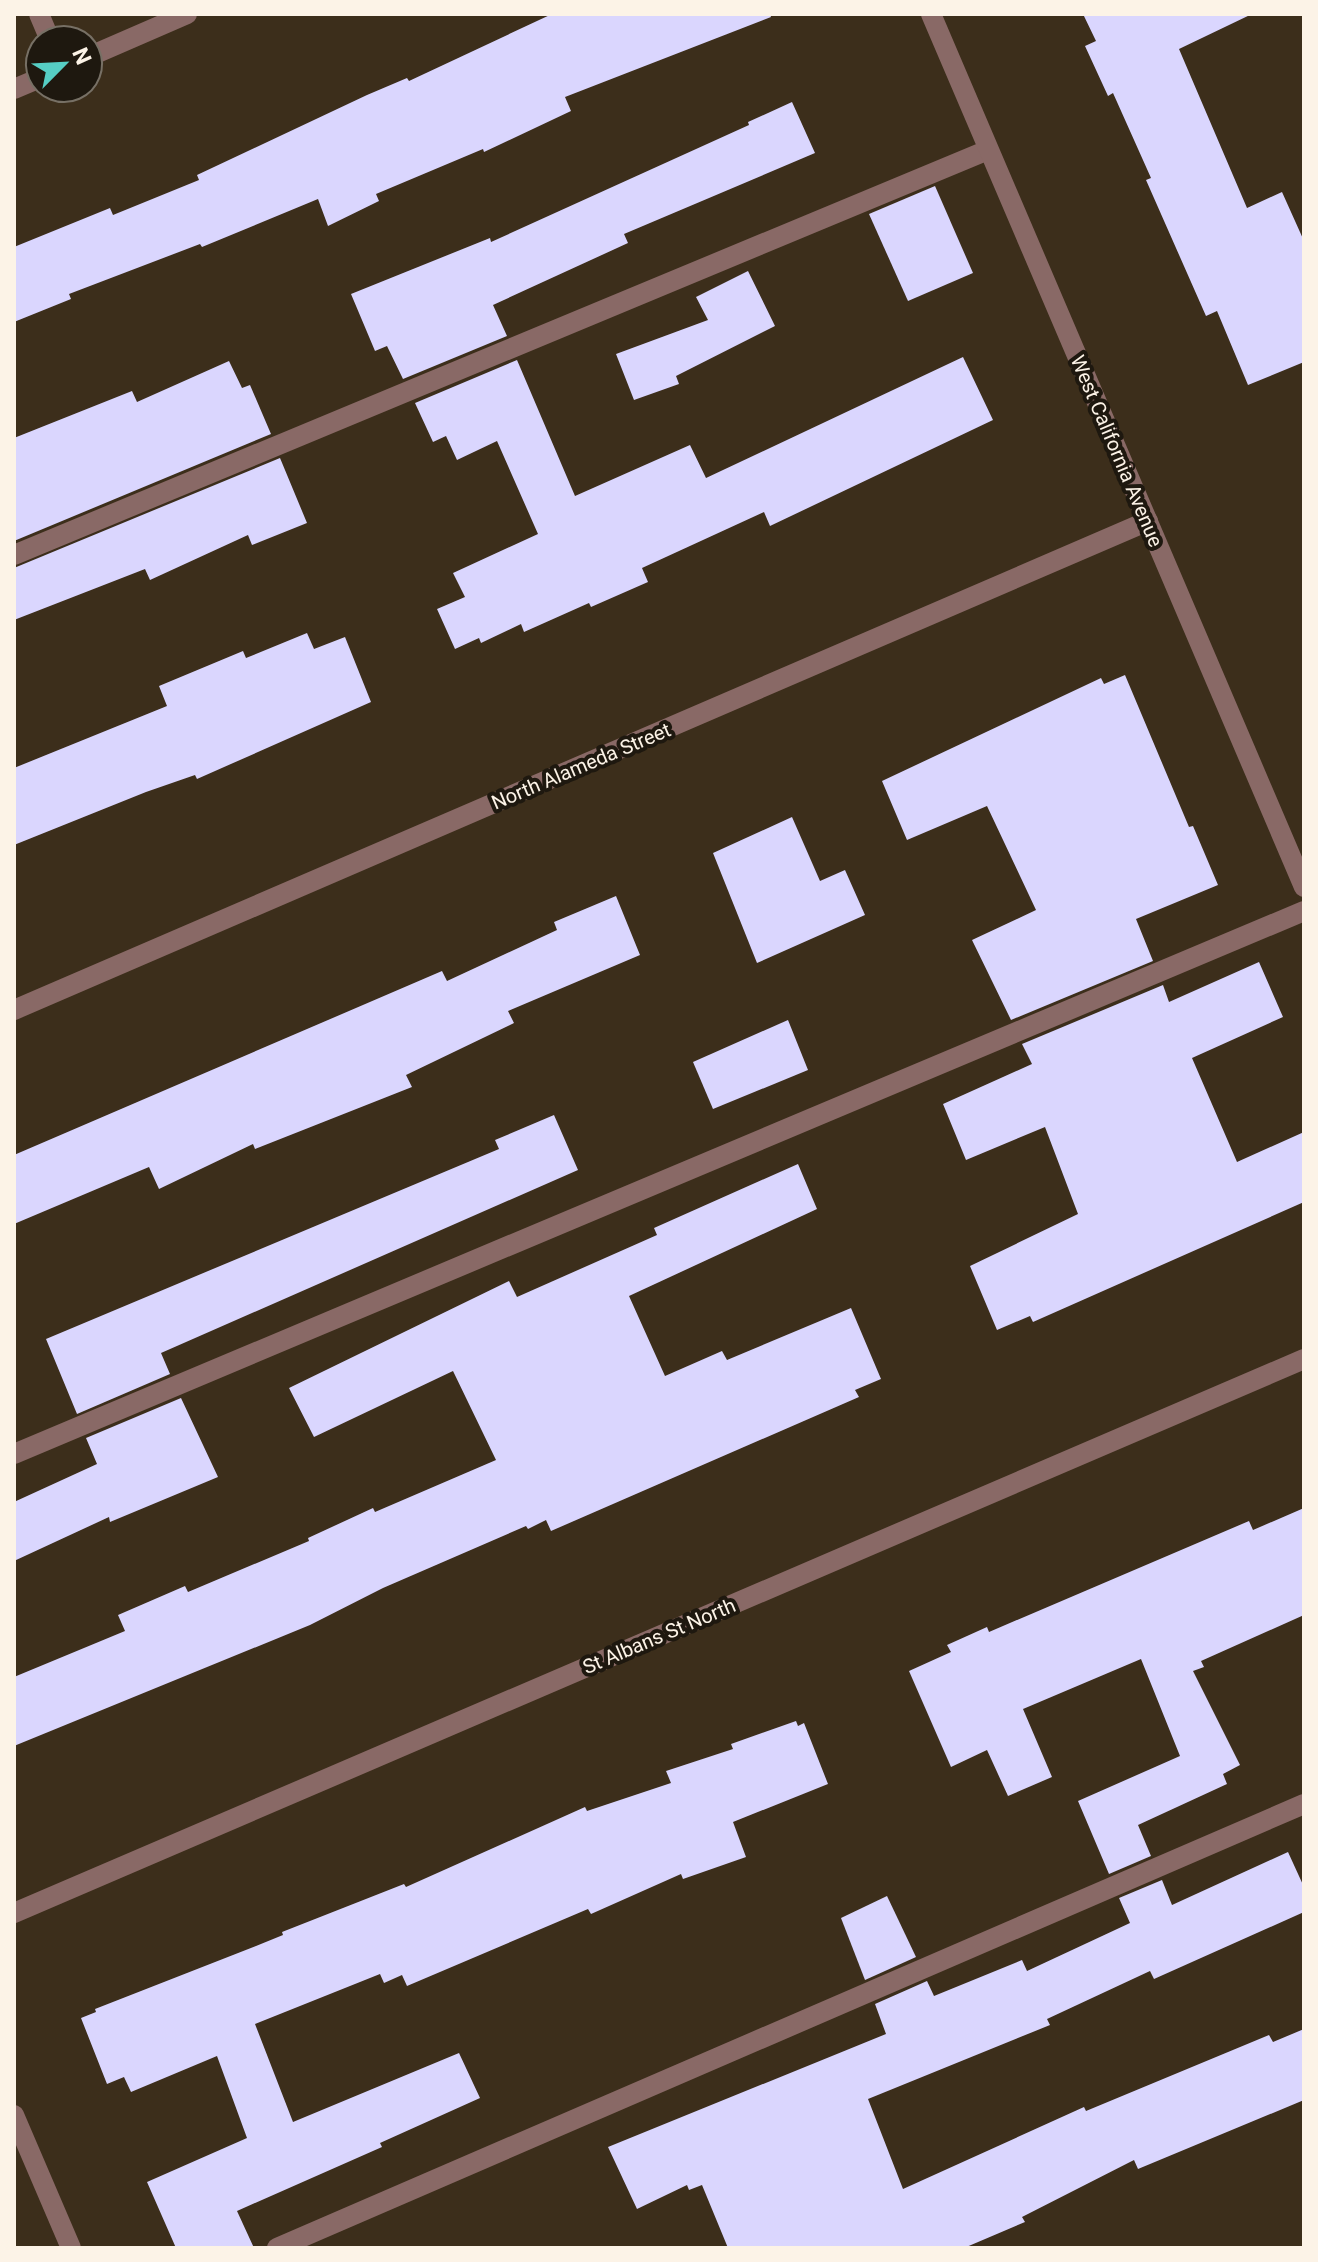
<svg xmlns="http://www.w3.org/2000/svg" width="1318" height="2262" font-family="Roboto,sans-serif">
  <rect width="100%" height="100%" fill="#3c2e1b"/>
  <g fill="#dad6fe">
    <path d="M 552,14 L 770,14 L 771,17 L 565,97 L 571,111 L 484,152 L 483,149 L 376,194 L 379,201 L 328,226 L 318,199 L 202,247 L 200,244 L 69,294 L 71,299 L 14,322 L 14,247 L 110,208 L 113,215 L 199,180 L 197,175 L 367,95 L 407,78 L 409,81 Z"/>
    <path d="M 1083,14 L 1252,14 L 1179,49 L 1247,208 L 1282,192 L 1304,241 L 1304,362 L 1248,385 L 1217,311 L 1206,316 L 1146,180 L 1151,178 L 1113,93 L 1108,96 L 1085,46 L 1096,41 Z"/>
    <path d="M 792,102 L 815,153 L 624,234 L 628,243 L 493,305 L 507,336 L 403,379 L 387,346 L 375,351 L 351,294 L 490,238 L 491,242 L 749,125 L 748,122 Z"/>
    <path d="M 935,186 L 973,273 L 908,301 L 869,214 Z"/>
    <path d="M 748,271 L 775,326 L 676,376 L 679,384 L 634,400 L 616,354 L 708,320 L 696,297 Z"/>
    <path d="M 963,357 L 993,420 L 770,526 L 764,512 L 642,568 L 648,582 L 591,607 L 589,603 L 524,632 L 521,624 L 481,643 L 479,638 L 455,649 L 437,609 L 465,597 L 453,573 L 538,534 L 497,441 L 457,460 L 446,436 L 433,442 L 415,403 L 517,360 L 575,496 L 690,445 L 706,478 Z"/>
    <path d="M 229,361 L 242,388 L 250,385 L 271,434 L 14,541 L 14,438 L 132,391 L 137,402 Z"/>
    <path d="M 280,458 L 307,523 L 252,545 L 248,535 L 150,580 L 145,569 L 14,620 L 14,568 Z"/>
    <path d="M 307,633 L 314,649 L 345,637 L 371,702 L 197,779 L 195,775 L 146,792 L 14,845 L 14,768 L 167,706 L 159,686 L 243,651 L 246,658 Z"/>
    <path d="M 1125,675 L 1189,827 L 1193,826 L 1218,885 L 1136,919 L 1153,961 L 1011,1020 L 972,940 L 1036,910 L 987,806 L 907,840 L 882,781 L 1101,678 L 1104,684 Z"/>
    <path d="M 792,817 L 820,881 L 845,870 L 865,915 L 757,963 L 713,853 Z"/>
    <path d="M 616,896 L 640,955 L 508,1011 L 514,1023 L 406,1075 L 412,1087 L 255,1149 L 253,1144 L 159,1189 L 149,1167 L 14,1224 L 14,1155 L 442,971 L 447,981 L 557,930 L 554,922 Z"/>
    <path d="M 1259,962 L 1283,1017 L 1192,1058 L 1237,1162 L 1304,1132 L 1304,1202 L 1033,1322 L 1030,1316 L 997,1330 L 970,1266 L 1078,1214 L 1045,1127 L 966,1160 L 943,1104 L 1032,1064 L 1022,1044 L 1163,985 L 1169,1002 Z"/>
    <path d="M 788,1020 L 808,1070 L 713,1109 L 693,1062 Z"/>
    <path d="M 554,1115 L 578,1170 L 161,1353 L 170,1374 L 77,1414 L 46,1339 L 499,1149 L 495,1140 Z"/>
    <path d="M 798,1164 L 817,1209 L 629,1296 L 665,1376 L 722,1351 L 727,1360 L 851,1308 L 881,1379 L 855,1390 L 859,1397 L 551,1531 L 546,1520 L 528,1529 L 526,1526 L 383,1588 L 310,1625 L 14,1746 L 14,1677 L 125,1631 L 118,1615 L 185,1586 L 188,1592 L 309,1541 L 308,1538 L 373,1508 L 375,1512 L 496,1460 L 453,1371 L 314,1437 L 289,1388 L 509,1281 L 517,1297 L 657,1235 L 654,1228 Z"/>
    <path d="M 181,1398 L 218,1477 L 110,1522 L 109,1517 L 14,1561 L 14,1502 L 97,1464 L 86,1438 Z"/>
    <path d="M 1304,1508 L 1304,1615 L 1201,1661 L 1204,1667 L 1193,1671 L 1240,1765 L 1223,1774 L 1227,1784 L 1138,1825 L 1151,1856 L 1109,1874 L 1078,1801 L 1180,1756 L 1141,1659 L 1023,1709 L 1052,1777 L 1008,1796 L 987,1750 L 951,1767 L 909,1671 L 951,1652 L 947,1645 L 987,1627 L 989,1632 L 1249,1521 L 1253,1530 Z"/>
    <path d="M 796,1721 L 798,1726 L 804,1723 L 828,1784 L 733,1822 L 746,1857 L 683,1879 L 681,1874 L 591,1914 L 588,1909 L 407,1986 L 402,1975 L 384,1983 L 380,1974 L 255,2024 L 293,2122 L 459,2053 L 480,2098 L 380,2143 L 382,2147 L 237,2211 L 254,2248 L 176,2248 L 147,2182 L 247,2138 L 217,2056 L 131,2092 L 124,2077 L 107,2084 L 81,2018 L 96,2012 L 95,2009 L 256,1946 L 283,1935 L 282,1932 L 404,1884 L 406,1887 L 585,1807 L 587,1811 L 671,1783 L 666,1771 L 733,1749 L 731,1744 Z"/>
    <path d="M 1288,1852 L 1304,1887 L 1304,1912 L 1154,1979 L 1150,1971 L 1047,2019 L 1050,2025 L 868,2099 L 903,2189 L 1084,2107 L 1086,2111 L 1269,2035 L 1273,2042 L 1304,2029 L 1304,2100 L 1138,2169 L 1134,2160 L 1022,2217 L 1025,2222 L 964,2248 L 728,2248 L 702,2185 L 689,2190 L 687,2185 L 637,2209 L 608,2147 L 886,2034 L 875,2004 L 927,1981 L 934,1996 L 1022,1960 L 1027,1971 L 1130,1923 L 1119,1898 L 1162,1880 L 1172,1905 Z"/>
    <path d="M 887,1896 L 916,1957 L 865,1980 L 841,1918 Z"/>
  </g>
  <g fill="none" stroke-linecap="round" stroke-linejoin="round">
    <g stroke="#896966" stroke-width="20">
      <path d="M 14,555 L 988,150"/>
      <path d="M 14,1454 L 1304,911"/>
      <path d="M 277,2248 L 1304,1804"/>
    </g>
    <g stroke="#896966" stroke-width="20">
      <path d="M 39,14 L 50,40"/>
      <path d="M 931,14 L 1304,887"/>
      <path d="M 88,57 L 187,14"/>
      <path d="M 14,89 L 40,78"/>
      <path d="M 14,1010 L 1148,521"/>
      <path d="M 14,1913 L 1304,1359"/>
      <path d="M 14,2115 L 71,2248"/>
    </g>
  </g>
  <g text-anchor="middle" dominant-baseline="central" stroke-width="8" stroke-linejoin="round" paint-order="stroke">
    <g font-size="20" fill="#fcf3e7" stroke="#1e180f">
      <text transform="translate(1117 451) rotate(67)">West California Avenue</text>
      <text transform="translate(581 766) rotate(-23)">North Alameda Street</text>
      <text transform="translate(659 1636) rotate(-23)">St Albans St North</text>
    </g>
  </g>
  <rect width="1318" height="2262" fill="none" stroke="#fcf3e7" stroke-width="32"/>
  <g transform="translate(64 64) rotate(66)"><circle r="38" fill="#1e180f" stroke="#777065" stroke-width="2"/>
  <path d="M0-6L14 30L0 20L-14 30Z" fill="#56cec4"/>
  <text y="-12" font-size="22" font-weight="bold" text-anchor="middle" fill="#fcf3e7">N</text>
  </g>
</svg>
